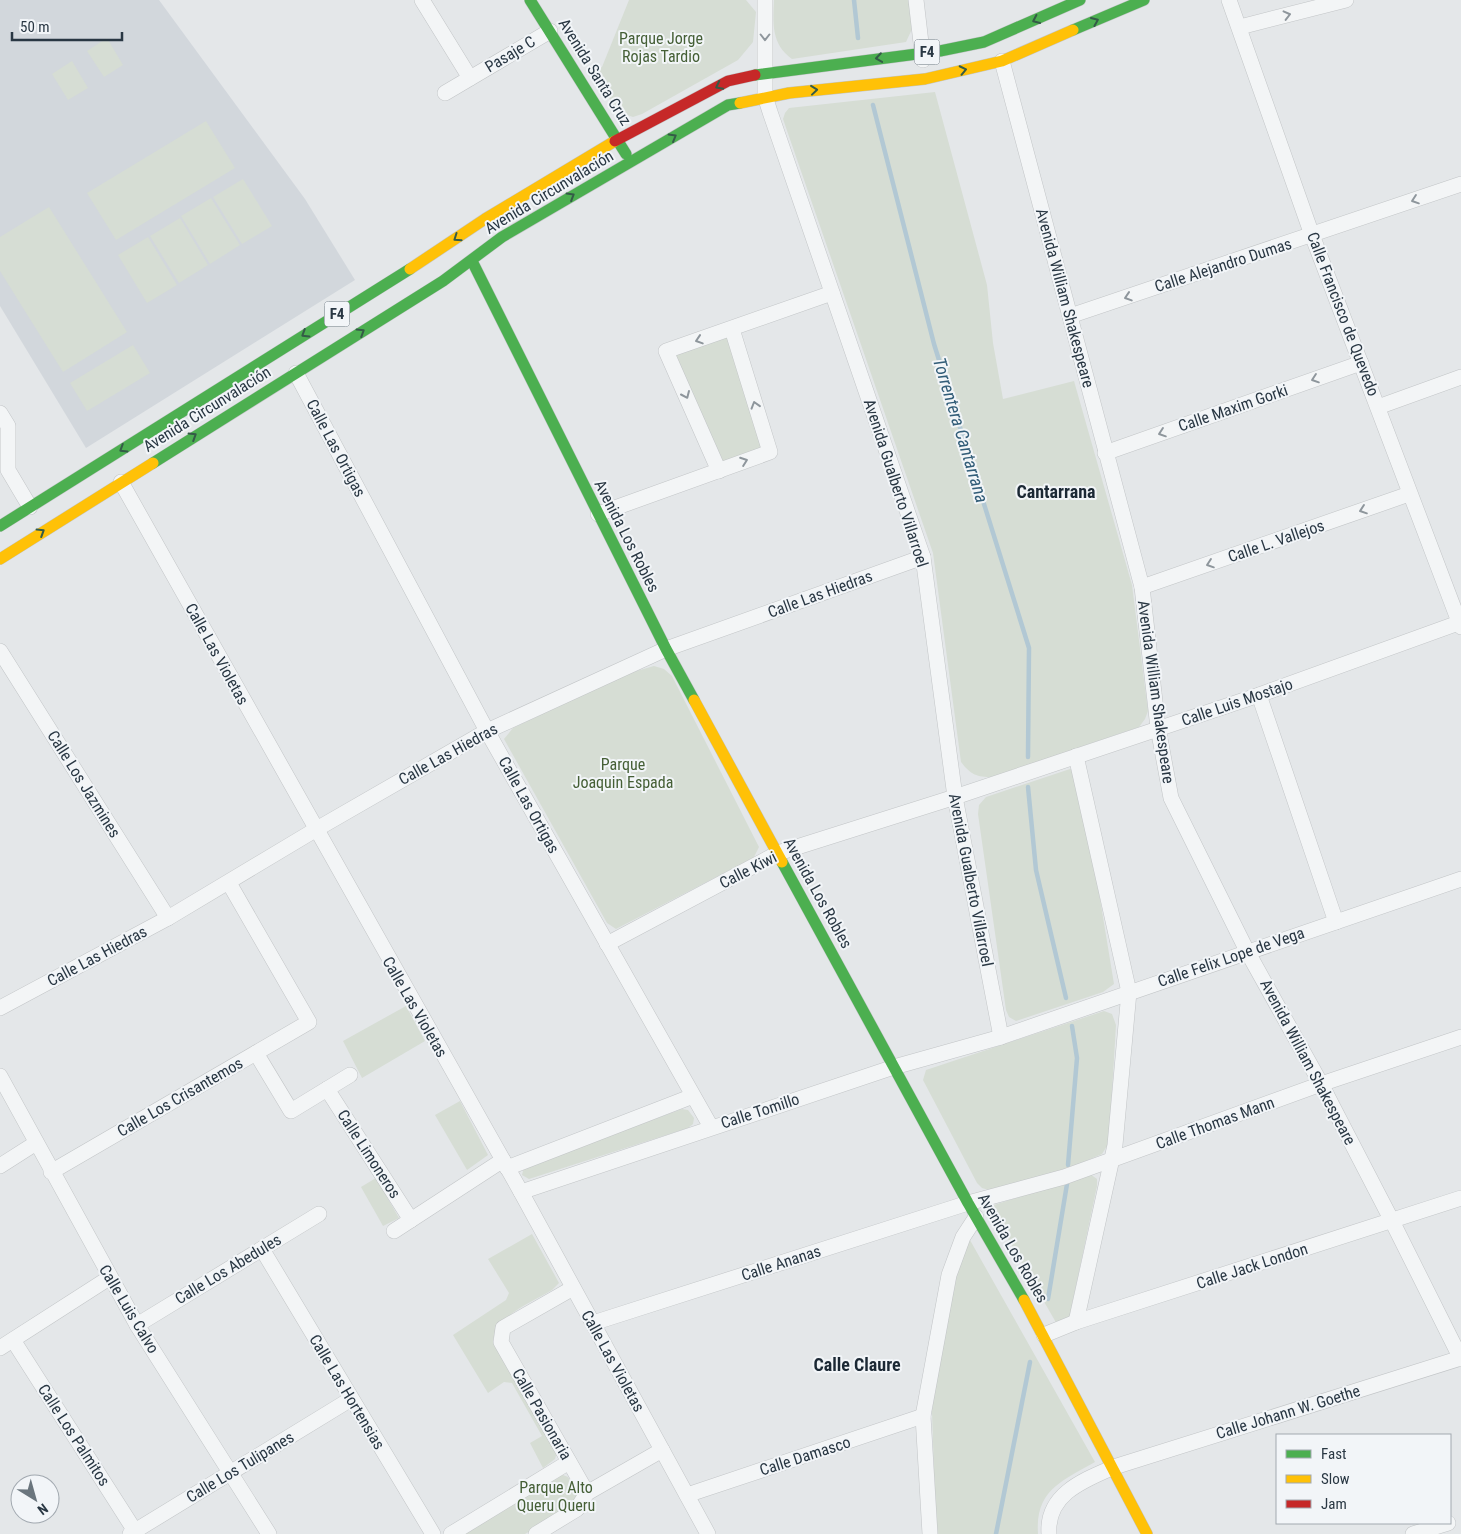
<svg xmlns="http://www.w3.org/2000/svg" width="1461" height="1534" font-family="'Roboto Condensed',sans-serif">
  <rect width="100%" height="100%" fill="#e4e7e9"/>
  <path fill="#d2d7dc" d="M 0,0 L 159,0 L 305,199 L 355,280 L 86,448 L 0,306 Z"/>
  <g fill="#d6ddd4">
    <path d="M 629,0 L 746,0 L 756,12 L 753,42 L 738,60 L 642,114 L 633,117 L 618,112 L 593,73 L 602,67 Z"/>
    <path d="M 774,0 L 909,0 L 912,29 L 906,42 L 792,59 C 771,44 773,23 774,0 Z"/>
    <path d="M 107,38 L 123,65 L 104,77 L 87,51 Z"/>
    <path d="M 72,61 L 88,88 L 68,100 L 52,74 Z"/>
    <path d="M 935,92 L 987,285 L 993,343 L 1003,399 L 1074,381 L 1132,585 L 1148,711 L 1145,719 L 1139,727 L 992,777 C 977,777 971,775 961,762 L 933,553 L 783,119 L 785,113 L 789,108 Z"/>
    <path d="M 206,121 L 235,168 L 116,240 L 87,193 Z"/>
    <path d="M 243,179 L 272,226 L 242,244 L 213,197 Z"/>
    <path d="M 211,198 L 240,245 L 210,264 L 181,216 Z"/>
    <path d="M 49,207 L 127,332 L 63,372 L 0,271 L 0,237 Z"/>
    <path d="M 180,218 L 208,265 L 179,283 L 150,236 Z"/>
    <path d="M 148,237 L 177,285 L 147,303 L 118,255 Z"/>
    <path d="M 726,337 L 730,341 L 765,448 L 722,463 L 674,358 L 676,353 Z"/>
    <path d="M 133,345 L 150,373 L 87,411 L 70,383 Z"/>
    <path d="M 654,666 L 664,669 L 672,676 L 759,847 L 754,857 L 747,861 L 616,929 L 607,923 L 504,739 L 513,728 L 626,674 Z"/>
    <path d="M 1070,769 L 1076,770 L 1080,777 L 1114,984 L 1103,992 L 1016,1021 L 1009,1017 L 1006,1010 L 978,814 L 979,805 L 986,797 Z"/>
    <path d="M 406,1006 L 425,1041 L 362,1078 L 343,1041 Z"/>
    <path d="M 1104,1011 L 1112,1014 L 1116,1025 L 1109,1143 L 1102,1154 L 1067,1169 L 992,1191 L 982,1188 L 977,1183 L 923,1080 L 926,1070 Z"/>
    <path d="M 460,1101 L 488,1155 L 467,1170 L 435,1115 Z"/>
    <path d="M 682,1109 L 688,1110 L 694,1118 L 693,1124 L 688,1128 L 529,1179 L 522,1175 L 524,1167 Z"/>
    <path d="M 1090,1174 L 1097,1179 L 1097,1186 L 1068,1324 L 1058,1326 L 992,1211 L 994,1205 Z"/>
    <path d="M 376,1178 L 399,1218 L 383,1226 L 361,1187 Z"/>
    <path d="M 966,1233 L 1095,1462 C 1062,1481 1035,1490 1038,1534 L 936,1534 L 932,1412 L 940,1323 Z"/>
    <path d="M 532,1234 L 559,1283 L 552,1290 C 531,1303 496,1315 493,1342 L 557,1452 L 555,1459 L 543,1468 L 530,1443 L 542,1436 L 512,1383 L 504,1382 L 488,1393 L 453,1335 L 506,1300 L 509,1293 L 488,1259 Z"/>
    <path d="M 563,1475 L 568,1477 L 578,1493 L 577,1503 L 525,1534 L 462,1534 L 555,1477 Z"/>
  </g>
  <g fill="none" stroke-linecap="round" stroke-linejoin="round">
    <g stroke="#b2c8d4" stroke-width="4.5">
      <path d="M 854,0 L 858,38"/>
      <path d="M 873,105 L 934,344 L 1029,648 L 1028,757"/>
      <path d="M 1028,787 L 1036,870 L 1066,998"/>
      <path d="M 1068,1165 L 1077,1058 L 1072,1026"/>
      <path d="M 1048,1299 L 1067,1184"/>
      <path d="M 996,1534 L 1030,1362"/>
    </g>
    <defs>
      <g id="street">
        <path d="M 422,0 L 470,78"/>
        <path d="M 765,0 L 765,96 L 770,112 L 923,557 L 955,797 L 1001,1037"/>
        <path d="M 916,0 L 923,60"/>
        <path d="M 1229,0 L 1312,235 L 1461,627"/>
        <path d="M 1240,27 L 1346,0"/>
        <path d="M 1002,61 L 1142,587 L 1158,728 L 1171,798 L 1247,951 L 1321,1084 L 1392,1221 L 1461,1359"/>
        <path d="M 445,93 L 550,31"/>
        <path d="M 1070,316 L 1461,184"/>
        <path d="M 296,373 L 487,731 L 711,1127"/>
        <path d="M 1378,407 L 1461,377"/>
        <path d="M 0,413 L 8,426 L 8,470 L 30,507"/>
        <path d="M 1105,453 L 1361,363"/>
        <path d="M 719,471 L 666,351 L 832,293"/>
        <path d="M 121,482 L 521,1192 L 708,1534"/>
        <path d="M 598,514 L 770,452 L 732,329"/>
        <path d="M 1142,587 L 1409,494"/>
        <path d="M 0,651 L 168,918"/>
        <path d="M 1259,695 L 1336,922"/>
        <path d="M 607,944 L 778,853 L 955,797 L 1259,695 L 1461,622"/>
        <path d="M 0,1008 L 168,918 L 315,830 L 487,731 L 666,649 L 923,557"/>
        <path d="M 256,1053 L 291,1111 L 350,1075"/>
        <path d="M 0,1076 L 137,1325 L 269,1534"/>
        <path d="M 327,1089 L 411,1220"/>
        <path d="M 0,1166 L 36,1143"/>
        <path d="M 507,1168 L 693,1096"/>
        <path d="M 51,1172 L 309,1022 L 229,883"/>
        <path d="M 521,1192 L 894,1067 L 1001,1037 L 1461,879"/>
        <path d="M 394,1231 L 503,1160"/>
        <path d="M 262,1249 L 433,1534"/>
        <path d="M 573,1288 L 503,1328 L 501,1342 L 587,1493"/>
        <path d="M 1076,1322 L 1115,1145 L 1129,992 L 1076,756"/>
        <path d="M 593,1323 L 968,1203 L 1064,1177 L 1321,1084 L 1461,1037"/>
        <path d="M 137,1325 L 319,1214"/>
        <path d="M 1044,1335 L 1076,1322 L 1461,1198"/>
        <path d="M 13,1340 L 135,1531"/>
        <path d="M 0,1348 L 109,1278"/>
        <path d="M 687,1495 L 923,1416"/>
        <path d="M 130,1534 L 351,1399"/>
        <path d="M 451,1534 L 569,1462"/>
        <path d="M 536,1534 L 577,1509 L 587,1493 L 662,1450"/>
        <path d="M 930,1534 L 923,1416 L 949,1275 L 963,1237 L 976,1217"/>
        <path d="M 1049,1534 C 1046,1494 1084,1480 1114,1467 L 1461,1358"/>
        <path d="M 1413,1534 L 1448,1523"/>
      </g>
      <g id="fast">
        <path d="M 530,0 L 626,154"/>
        <path d="M 1073,30 L 1144,0"/>
        <path d="M 755,75 L 940,51 L 984,42 L 1080,0"/>
        <path d="M 472,261 L 666,649 L 694,700"/>
        <path d="M 153,463 L 443,281 L 502,237 L 728,105 L 740,103"/>
        <path d="M 0,526 L 410,269"/>
        <path d="M 782,862 L 968,1203 L 1024,1300"/>
      </g>
      <g id="slow">
        <path d="M 740,103 L 789,93 L 925,79 L 1002,61 L 1073,30"/>
        <path d="M 410,269 L 485,219 L 615,141"/>
        <path d="M 0,559 L 153,463"/>
        <path d="M 694,700 L 782,862"/>
        <path d="M 1024,1300 L 1147,1534"/>
      </g>
      <path id="jam" d="M 615,141 L 728,81 L 755,75"/>
    </defs>
    <use href="#street" stroke="#c2c5c7" stroke-width="16"/>
    <use href="#fast" stroke="#c2c5c7" stroke-width="12"/>
    <use href="#slow" stroke="#c2c5c7" stroke-width="12"/>
    <use href="#jam" stroke="#c2c5c7" stroke-width="12"/>
    <use href="#street" stroke="#f3f5f6" stroke-width="15"/>
    <use href="#fast" stroke="#4caf50" stroke-width="11"/>
    <use href="#slow" stroke="#ffc107" stroke-width="11"/>
    <use href="#jam" stroke="#c62828" stroke-width="11"/>
  </g>
  <defs><path id="oneway-chevron" d="M-2-3.5L2.5 0L-2 3.5" fill="none" stroke-width="1.6" stroke-linecap="round" stroke-linejoin="round" transform="scale(1.25)"/></defs>
  <g stroke="#8e969c">
    <use href="#oneway-chevron" transform="translate(1287 15) rotate(-14)"/>
    <use href="#oneway-chevron" transform="translate(765 37) rotate(90)"/>
    <use href="#oneway-chevron" transform="translate(1415 200) rotate(161)"/>
    <use href="#oneway-chevron" transform="translate(1128 297) rotate(162)"/>
    <use href="#oneway-chevron" transform="translate(699 340) rotate(162)"/>
    <use href="#oneway-chevron" transform="translate(1315 379) rotate(161)"/>
    <use href="#oneway-chevron" transform="translate(686 395) rotate(66)"/>
    <use href="#oneway-chevron" transform="translate(755 405) rotate(-107)"/>
    <use href="#oneway-chevron" transform="translate(1162 433) rotate(161)"/>
    <use href="#oneway-chevron" transform="translate(744 461) rotate(-20)"/>
    <use href="#oneway-chevron" transform="translate(1363 510) rotate(161)"/>
    <use href="#oneway-chevron" transform="translate(1210 564) rotate(161)"/>
  </g>
  <g stroke="#345b47">
    <use href="#oneway-chevron" transform="translate(1036 20) rotate(155)"/>
    <use href="#oneway-chevron" transform="translate(1095 21) rotate(-23)"/>
    <use href="#oneway-chevron" transform="translate(879 58) rotate(172)"/>
    <use href="#oneway-chevron" transform="translate(963 70) rotate(-12)"/>
    <use href="#oneway-chevron" transform="translate(719 86) rotate(153)"/>
    <use href="#oneway-chevron" transform="translate(814 90) rotate(-6)"/>
    <use href="#oneway-chevron" transform="translate(673 137) rotate(-30)"/>
    <use href="#oneway-chevron" transform="translate(571 196) rotate(-31)"/>
    <use href="#oneway-chevron" transform="translate(457 238) rotate(145)"/>
    <use href="#oneway-chevron" transform="translate(361 332) rotate(-32)"/>
    <use href="#oneway-chevron" transform="translate(305 334) rotate(148)"/>
    <use href="#oneway-chevron" transform="translate(193 436) rotate(-32)"/>
    <use href="#oneway-chevron" transform="translate(123 449) rotate(148)"/>
    <use href="#oneway-chevron" transform="translate(41 532) rotate(-32)"/>
  </g>
  <g text-anchor="middle" dominant-baseline="central" stroke-width="4" stroke-linejoin="round" paint-order="stroke">
    <g fill="#f2f5f8" stroke="#657079" stroke-width="1">
      <rect x="914.5" y="39.5" width="25" height="25" rx="4"/>
      <rect x="324.5" y="301.5" width="25" height="25" rx="4"/>
    </g>
    <g font-size="15" font-weight="bold" fill="#293743">
      <text x="927" y="52">F4</text>
      <text x="337" y="314">F4</text>
    </g>
    <g font-size="16" fill="#455f36" stroke="#f2f5f8">
      <text x="661" y="38">Parque Jorge<tspan x="661" dy="18">Rojas Tardio</tspan></text>
      <text x="623" y="764">Parque<tspan x="623" dy="18">Joaquin Espada</tspan></text>
      <text x="556" y="1487">Parque Alto<tspan x="556" dy="18">Queru Queru</tspan></text>
    </g>
    <g font-size="16" fill="#293743" stroke="#f2f5f8">
      <text transform="translate(510 54) rotate(-31)">Pasaje C</text>
      <text transform="translate(595 72) rotate(58)">Avenida Santa Cruz</text>
      <text transform="translate(549 192) rotate(-31)">Avenida Circunvalación</text>
      <text transform="translate(1223 265) rotate(-18)">Calle Alejandro Dumas</text>
      <text transform="translate(1065 298) rotate(75)">Avenida William Shakespeare</text>
      <text transform="translate(1343 314) rotate(69)">Calle Francisco de Quevedo</text>
      <text transform="translate(1233 408) rotate(-19)">Calle Maxim Gorki</text>
      <text transform="translate(207 409) rotate(-32)">Avenida Circunvalación</text>
      <text transform="translate(336 448) rotate(62)">Calle Las Ortigas</text>
      <text transform="translate(896 483) rotate(72)">Avenida Gualberto Villarroel</text>
      <text transform="translate(627 536) rotate(63)">Avenida Los Robles</text>
      <text transform="translate(1276 541) rotate(-19)">Calle L. Vallejos</text>
      <text transform="translate(820 594) rotate(-20)">Calle Las Hiedras</text>
      <text transform="translate(217 654) rotate(61)">Calle Las Violetas</text>
      <text transform="translate(1156 692) rotate(82)">Avenida William Shakespeare</text>
      <text transform="translate(1237 702) rotate(-19)">Calle Luis Mostajo</text>
      <text transform="translate(448 754) rotate(-29)">Calle Las Hiedras</text>
      <text transform="translate(84 784) rotate(58)">Calle Los Jazmines</text>
      <text transform="translate(529 805) rotate(61)">Calle Las Ortigas</text>
      <text transform="translate(748 870) rotate(-27)">Calle Kiwi</text>
      <text transform="translate(971 880) rotate(79)">Avenida Gualberto Villarroel</text>
      <text transform="translate(818 893) rotate(61)">Avenida Los Robles</text>
      <text transform="translate(97 956) rotate(-28)">Calle Las Hiedras</text>
      <text transform="translate(1231 957) rotate(-19)">Calle Felix Lope de Vega</text>
      <text transform="translate(415 1007) rotate(60)">Calle Las Violetas</text>
      <text transform="translate(1308 1062) rotate(62)">Avenida William Shakespeare</text>
      <text transform="translate(180 1097) rotate(-30)">Calle Los Crisantemos</text>
      <text transform="translate(760 1111) rotate(-18)">Calle Tomillo</text>
      <text transform="translate(1215 1123) rotate(-20)">Calle Thomas Mann</text>
      <text transform="translate(369 1154) rotate(57)">Calle Limoneros</text>
      <text transform="translate(1013 1248) rotate(60)">Avenida Los Robles</text>
      <text transform="translate(781 1263) rotate(-18)">Calle Ananas</text>
      <text transform="translate(1252 1266) rotate(-18)">Calle Jack London</text>
      <text transform="translate(228 1269) rotate(-31)">Calle Los Abedules</text>
      <text transform="translate(129 1309) rotate(59)">Calle Luis Calvo</text>
      <text transform="translate(613 1361) rotate(61)">Calle Las Violetas</text>
      <text transform="translate(347 1392) rotate(59)">Calle Las Hortensias</text>
      <text transform="translate(1288 1412) rotate(-17)">Calle Johann W. Goethe</text>
      <text transform="translate(542 1414) rotate(60)">Calle Pasionaria</text>
      <text transform="translate(74 1435) rotate(57)">Calle Los Palmitos</text>
      <text transform="translate(805 1456) rotate(-18)">Calle Damasco</text>
      <text transform="translate(240 1467) rotate(-31)">Calle Los Tulipanes</text>
    </g>
    <g font-size="18" font-style="italic" fill="#325d78" stroke="#f2f5f8">
      <text transform="translate(961 430) rotate(73)">Torrentera Cantarrana</text>
    </g>
    <g font-size="18" font-weight="bold" fill="#1b2834" stroke="#f2f5f8">
      <text x="1056" y="491">Cantarrana</text>
      <text x="857" y="1364">Calle Claure</text>
    </g>
  </g>
  <rect x="1276" y="1434" width="175" height="90" fill="#f2f5f8" stroke="#a2a9b0"/>
  <rect x="1286" y="1450" width="25" height="8" fill="#4caf50" stroke="#a2a9b0"/>
  <text x="1321" y="1459" font-size="15" fill="#293743">Fast</text>
  <rect x="1286" y="1475" width="25" height="8" fill="#ffc107" stroke="#a2a9b0"/>
  <text x="1321" y="1484" font-size="15" fill="#293743">Slow</text>
  <rect x="1286" y="1500" width="25" height="8" fill="#c62828" stroke="#a2a9b0"/>
  <text x="1321" y="1509" font-size="15" fill="#293743">Jam</text>
  <g transform="translate(35 1499) rotate(143)"><circle r="24" fill="#f2f5f8" stroke="#a2a9b0"/>
  <path d="M0-4L9 19L0 12L-9 19Z" fill="#6a757d"/>
  <text y="-8" font-size="14" font-weight="bold" text-anchor="middle" fill="#293743">N</text>
  </g>
  <path d="M12 32v8h110v-8" fill="none" stroke="#293743" stroke-width="2.5"/>
  <text x="20" y="32" font-size="15" fill="#293743" stroke="#f2f5f8" stroke-width="4" paint-order="stroke">50 m</text>
</svg>
